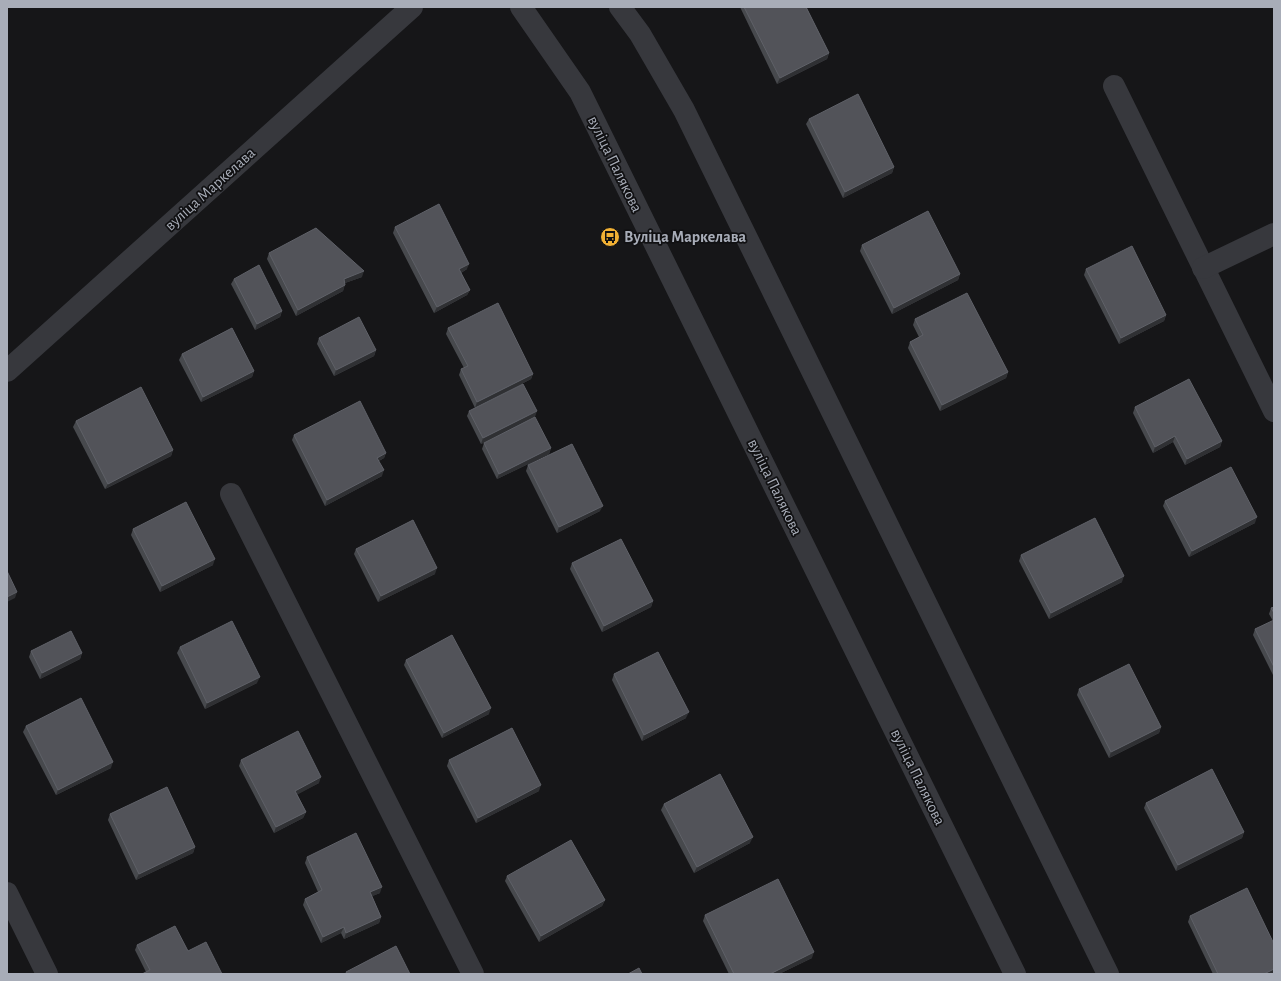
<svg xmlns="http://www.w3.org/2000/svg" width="1281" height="981" font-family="'Alegreya Sans',sans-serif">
  <rect width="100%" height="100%" fill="#161618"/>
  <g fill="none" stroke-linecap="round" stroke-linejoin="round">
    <g stroke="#37383d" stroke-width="22">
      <path d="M 521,7 L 580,92 L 1015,974"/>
      <path d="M 620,7 L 640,34 L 684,110 L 1108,974"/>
      <path d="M 1114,86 L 1274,411"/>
      <path d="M 1203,268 L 1274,234"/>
      <path d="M 7,371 L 412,7"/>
      <path d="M 231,494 L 473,974"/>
      <path d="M 7,893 L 47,974"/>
    </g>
  </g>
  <g fill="#47494d">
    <path d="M 740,7 L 806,7 L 829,53 L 827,59 L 777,84 Z"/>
    <path d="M 809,119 L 894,167 L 892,173 L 843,198 L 806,124 Z"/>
    <path d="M 395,227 L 467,269 L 461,273 L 470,290 L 467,295 L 434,313 L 393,233 Z"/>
    <path d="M 862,245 L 960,274 L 958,280 L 892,314 L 860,251 Z"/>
    <path d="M 269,253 L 362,277 L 345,283 L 343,291 L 296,316 L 267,259 Z"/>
    <path d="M 1086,269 L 1166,315 L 1164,321 L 1119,344 L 1084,275 Z"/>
    <path d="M 234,279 L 282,311 L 280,317 L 255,330 L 231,284 Z"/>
    <path d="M 915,319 L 1008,372 L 1006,378 L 940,411 L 908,348 L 910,342 L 919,337 L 913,325 Z"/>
    <path d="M 448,328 L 533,374 L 531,379 L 475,408 L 459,375 L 461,369 L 464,368 L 446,334 Z"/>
    <path d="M 319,338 L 376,350 L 374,356 L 334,376 L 317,344 Z"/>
    <path d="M 182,354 L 254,371 L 252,377 L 201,402 L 179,360 Z"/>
    <path d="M 1135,407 L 1222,441 L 1220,447 L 1185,465 L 1173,442 L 1153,453 L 1133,413 Z"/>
    <path d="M 469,411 L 535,417 L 481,444 L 467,416 Z"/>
    <path d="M 76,421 L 173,450 L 171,456 L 105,489 L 73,427 Z"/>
    <path d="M 294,435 L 386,453 L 384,458 L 379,461 L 382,476 L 325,506 L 292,440 Z"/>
    <path d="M 484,443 L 551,448 L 549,454 L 497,479 L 482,449 Z"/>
    <path d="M 528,465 L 600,511 L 557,533 L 526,471 Z"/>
    <path d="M 1165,501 L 1255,523 L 1189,557 L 1163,506 Z"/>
    <path d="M 133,529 L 213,565 L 160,592 L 131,535 Z"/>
    <path d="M 356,549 L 435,574 L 378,602 L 354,554 Z"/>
    <path d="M 1021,555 L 1122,582 L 1049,619 L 1019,561 Z"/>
    <path d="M 572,563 L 653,601 L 651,607 L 602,632 L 570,569 Z"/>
    <path d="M 1274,607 L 1274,677 L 1253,635 L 1255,629 L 1273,621 L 1269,614 L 1271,608 Z"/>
    <path d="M 180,647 L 257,683 L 205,709 L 177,653 Z"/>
    <path d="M 31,651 L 82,653 L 80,659 L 40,679 L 29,657 Z"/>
    <path d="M 406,660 L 489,714 L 442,738 L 404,665 Z"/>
    <path d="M 614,674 L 686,718 L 642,741 L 612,680 Z"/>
    <path d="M 1079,689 L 1161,727 L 1159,733 L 1109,758 L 1077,695 Z"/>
    <path d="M 26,726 L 111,768 L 56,795 L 23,732 Z"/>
    <path d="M 241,760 L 319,783 L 297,794 L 306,812 L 303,818 L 274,833 L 239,766 Z"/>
    <path d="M 449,760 L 539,791 L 476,823 L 447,766 Z"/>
    <path d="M 1146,803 L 1244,832 L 1242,838 L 1176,871 L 1144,808 Z"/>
    <path d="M 664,804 L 750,843 L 694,873 L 661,810 Z"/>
    <path d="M 110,814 L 195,847 L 193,853 L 136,880 L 108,820 Z"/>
    <path d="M 307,857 L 380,893 L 372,896 L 381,917 L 379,923 L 344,939 L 341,933 L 321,943 L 303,905 L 305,899 L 318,892 L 305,863 Z"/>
    <path d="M 507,876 L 605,900 L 602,906 L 539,942 L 505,881 Z"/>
    <path d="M 705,915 L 812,958 L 779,974 L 729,974 L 703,921 Z"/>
    <path d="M 1190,916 L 1274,944 L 1274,974 L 1213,974 L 1188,922 Z"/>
    <path d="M 137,945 L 188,951 L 146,972 L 135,950 Z"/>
  </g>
  <g fill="#2f3033">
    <path d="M 829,53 L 827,59 L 777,84 L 780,78 Z"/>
    <path d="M 894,167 L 892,173 L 843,198 L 845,192 Z"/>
    <path d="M 469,264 L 467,269 L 457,275 L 459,269 Z"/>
    <path d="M 364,271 L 362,277 L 342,284 L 344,279 Z"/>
    <path d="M 960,274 L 958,280 L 892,314 L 894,308 Z"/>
    <path d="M 345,285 L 343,291 L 296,316 L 298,310 Z"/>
    <path d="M 470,290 L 467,295 L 434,313 L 437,307 Z"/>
    <path d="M 282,311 L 280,317 L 255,330 L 257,324 Z"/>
    <path d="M 1166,315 L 1164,321 L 1119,344 L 1121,338 Z"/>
    <path d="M 376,350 L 374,356 L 334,376 L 336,370 Z"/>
    <path d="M 254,371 L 252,377 L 201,402 L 203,397 Z"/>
    <path d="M 1008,372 L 1006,378 L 940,411 L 942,405 Z"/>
    <path d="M 533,374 L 531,379 L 475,408 L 477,402 Z"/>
    <path d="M 537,411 L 535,417 L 481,444 L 483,438 Z"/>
    <path d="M 1175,436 L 1173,442 L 1153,453 L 1155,447 Z"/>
    <path d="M 1222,441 L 1220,447 L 1185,465 L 1187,459 Z"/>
    <path d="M 551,448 L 549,454 L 497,479 L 499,474 Z"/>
    <path d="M 173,450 L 171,456 L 105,489 L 108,484 Z"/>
    <path d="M 386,453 L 384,458 L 375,463 L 377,458 Z"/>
    <path d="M 384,470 L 382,476 L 325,506 L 327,500 Z"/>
    <path d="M 603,506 L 600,511 L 557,533 L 559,527 Z"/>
    <path d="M 1257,517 L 1255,523 L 1189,557 L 1192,551 Z"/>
    <path d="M 215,559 L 213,565 L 160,592 L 162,586 Z"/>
    <path d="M 437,568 L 435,574 L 378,602 L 381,596 Z"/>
    <path d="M 1124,576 L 1122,582 L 1049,619 L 1051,613 Z"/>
    <path d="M 17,592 L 15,598 L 7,602 L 7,597 Z"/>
    <path d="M 653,601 L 651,607 L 602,632 L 604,626 Z"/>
    <path d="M 82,653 L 80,659 L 40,679 L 42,673 Z"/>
    <path d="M 260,677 L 257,683 L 205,709 L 207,703 Z"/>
    <path d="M 491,708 L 489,714 L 442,738 L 444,733 Z"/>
    <path d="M 689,712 L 686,718 L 642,741 L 644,735 Z"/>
    <path d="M 1161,727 L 1159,733 L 1109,758 L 1111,752 Z"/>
    <path d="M 113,762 L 111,768 L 56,795 L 58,790 Z"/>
    <path d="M 321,777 L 319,783 L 293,797 L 295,791 Z"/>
    <path d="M 541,785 L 539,791 L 476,823 L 478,818 Z"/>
    <path d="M 306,812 L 303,818 L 274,833 L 276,827 Z"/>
    <path d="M 1244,832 L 1242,838 L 1176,871 L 1178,865 Z"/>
    <path d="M 753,837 L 750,843 L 694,873 L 697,867 Z"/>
    <path d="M 195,847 L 193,853 L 136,880 L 139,874 Z"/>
    <path d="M 382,887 L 380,893 L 368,898 L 370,892 Z"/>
    <path d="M 605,900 L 602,906 L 539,942 L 541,936 Z"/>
    <path d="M 381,917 L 379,923 L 344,939 L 346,933 Z"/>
    <path d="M 344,927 L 341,933 L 321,943 L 323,937 Z"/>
    <path d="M 814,952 L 812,958 L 779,974 L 770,974 Z"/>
    <path d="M 1274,969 L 1274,974 L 1264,974 Z"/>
  </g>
  <g fill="#525359" stroke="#5f6168">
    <path d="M 744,7 L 806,7 L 829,53 L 780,78 Z"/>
    <path d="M 858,94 L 894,167 L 845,192 L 809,119 Z"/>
    <path d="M 439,204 L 469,264 L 459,269 L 470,290 L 437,307 L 395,227 Z"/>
    <path d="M 928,211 L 960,274 L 894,308 L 862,245 Z"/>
    <path d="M 316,228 L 364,271 L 344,279 L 345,285 L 298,310 L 269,253 Z"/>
    <path d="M 1132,246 L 1166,315 L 1121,338 L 1086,269 Z"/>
    <path d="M 259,265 L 282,311 L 257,324 L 234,279 Z"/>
    <path d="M 967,293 L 1008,372 L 942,405 L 910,342 L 923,335 L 915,319 Z"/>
    <path d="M 498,303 L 533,374 L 477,402 L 461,369 L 468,366 L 448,328 Z"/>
    <path d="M 359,317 L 376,350 L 336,370 L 319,338 Z"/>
    <path d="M 232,328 L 254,371 L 203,397 L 182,354 Z"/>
    <path d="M 1189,379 L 1222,441 L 1187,459 L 1175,436 L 1155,447 L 1135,407 Z"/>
    <path d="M 523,384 L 537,411 L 483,438 L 469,411 Z"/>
    <path d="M 141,387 L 173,450 L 108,484 L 76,421 Z"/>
    <path d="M 360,401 L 386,453 L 377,458 L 384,470 L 327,500 L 294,435 Z"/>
    <path d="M 535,417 L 551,448 L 499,474 L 484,443 Z"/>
    <path d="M 572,444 L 603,506 L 559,527 L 528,465 Z"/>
    <path d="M 1231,467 L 1257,517 L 1192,551 L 1165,501 Z"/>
    <path d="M 186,502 L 215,559 L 162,586 L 133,529 Z"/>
    <path d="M 1095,518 L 1124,576 L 1051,613 L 1021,555 Z"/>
    <path d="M 413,520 L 437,568 L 381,596 L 356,549 Z"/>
    <path d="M 621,539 L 653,601 L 604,626 L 572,563 Z"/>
    <path d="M 7,571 L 17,592 L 7,597 Z"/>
    <path d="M 1274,607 L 1274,613 L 1271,608 Z"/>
    <path d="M 1274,620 L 1274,667 L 1255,629 Z"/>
    <path d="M 232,621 L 260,677 L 207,703 L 180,647 Z"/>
    <path d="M 71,631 L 82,653 L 42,673 L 31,651 Z"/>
    <path d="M 452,635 L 491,708 L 444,733 L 406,660 Z"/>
    <path d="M 658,652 L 689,712 L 644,735 L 614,674 Z"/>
    <path d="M 1129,664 L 1161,727 L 1111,752 L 1079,689 Z"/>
    <path d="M 81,698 L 113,762 L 58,790 L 26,726 Z"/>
    <path d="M 512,728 L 541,785 L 478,818 L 449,760 Z"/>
    <path d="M 298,731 L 321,777 L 295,791 L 306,812 L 276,827 L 241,760 Z"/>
    <path d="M 1212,769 L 1244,832 L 1178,865 L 1146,803 Z"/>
    <path d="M 720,774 L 753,837 L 697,867 L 664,804 Z"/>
    <path d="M 167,787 L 195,847 L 139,874 L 110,814 Z"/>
    <path d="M 356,833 L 382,887 L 370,892 L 381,917 L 346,933 L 344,927 L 323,937 L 305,899 L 322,890 L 307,857 Z"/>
    <path d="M 571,840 L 605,900 L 541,936 L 507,876 Z"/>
    <path d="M 778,879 L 814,952 L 770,974 L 734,974 L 705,915 Z"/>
    <path d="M 1247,888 L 1274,944 L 1274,969 L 1264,974 L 1218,974 L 1190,916 Z"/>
    <path d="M 175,926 L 188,951 L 206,942 L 222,974 L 142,974 L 150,970 L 137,945 Z"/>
    <path d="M 396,946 L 410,974 L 347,974 L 346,972 Z"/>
    <path d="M 639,968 L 642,974 L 628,974 Z"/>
  </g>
  <defs>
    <symbol id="bus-disc" viewBox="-11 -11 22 22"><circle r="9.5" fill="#f2b134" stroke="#111113"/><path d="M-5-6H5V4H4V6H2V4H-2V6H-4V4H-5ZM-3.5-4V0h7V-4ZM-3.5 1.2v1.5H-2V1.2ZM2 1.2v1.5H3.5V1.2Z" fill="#111"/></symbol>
  </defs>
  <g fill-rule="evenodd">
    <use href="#bus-disc" x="599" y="226" width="22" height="22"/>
  </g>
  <g text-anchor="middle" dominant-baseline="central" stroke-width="3.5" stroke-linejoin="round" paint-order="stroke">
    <g font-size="16" fill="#a8adb8" stroke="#111113">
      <text transform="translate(615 164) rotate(64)">вуліца Палякова</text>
      <text transform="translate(210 189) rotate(-42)">вуліца Маркелава</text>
      <text transform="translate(775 487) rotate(64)">вуліца Палякова</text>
      <text transform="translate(918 777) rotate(64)">вуліца Палякова</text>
    </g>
    <g font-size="16" font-weight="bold" fill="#a8adb8" stroke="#111113" text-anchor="start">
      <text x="624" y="237">Вуліца Маркелава</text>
    </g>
  </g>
  <rect width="1281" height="981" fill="none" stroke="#a8adb8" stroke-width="16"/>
</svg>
